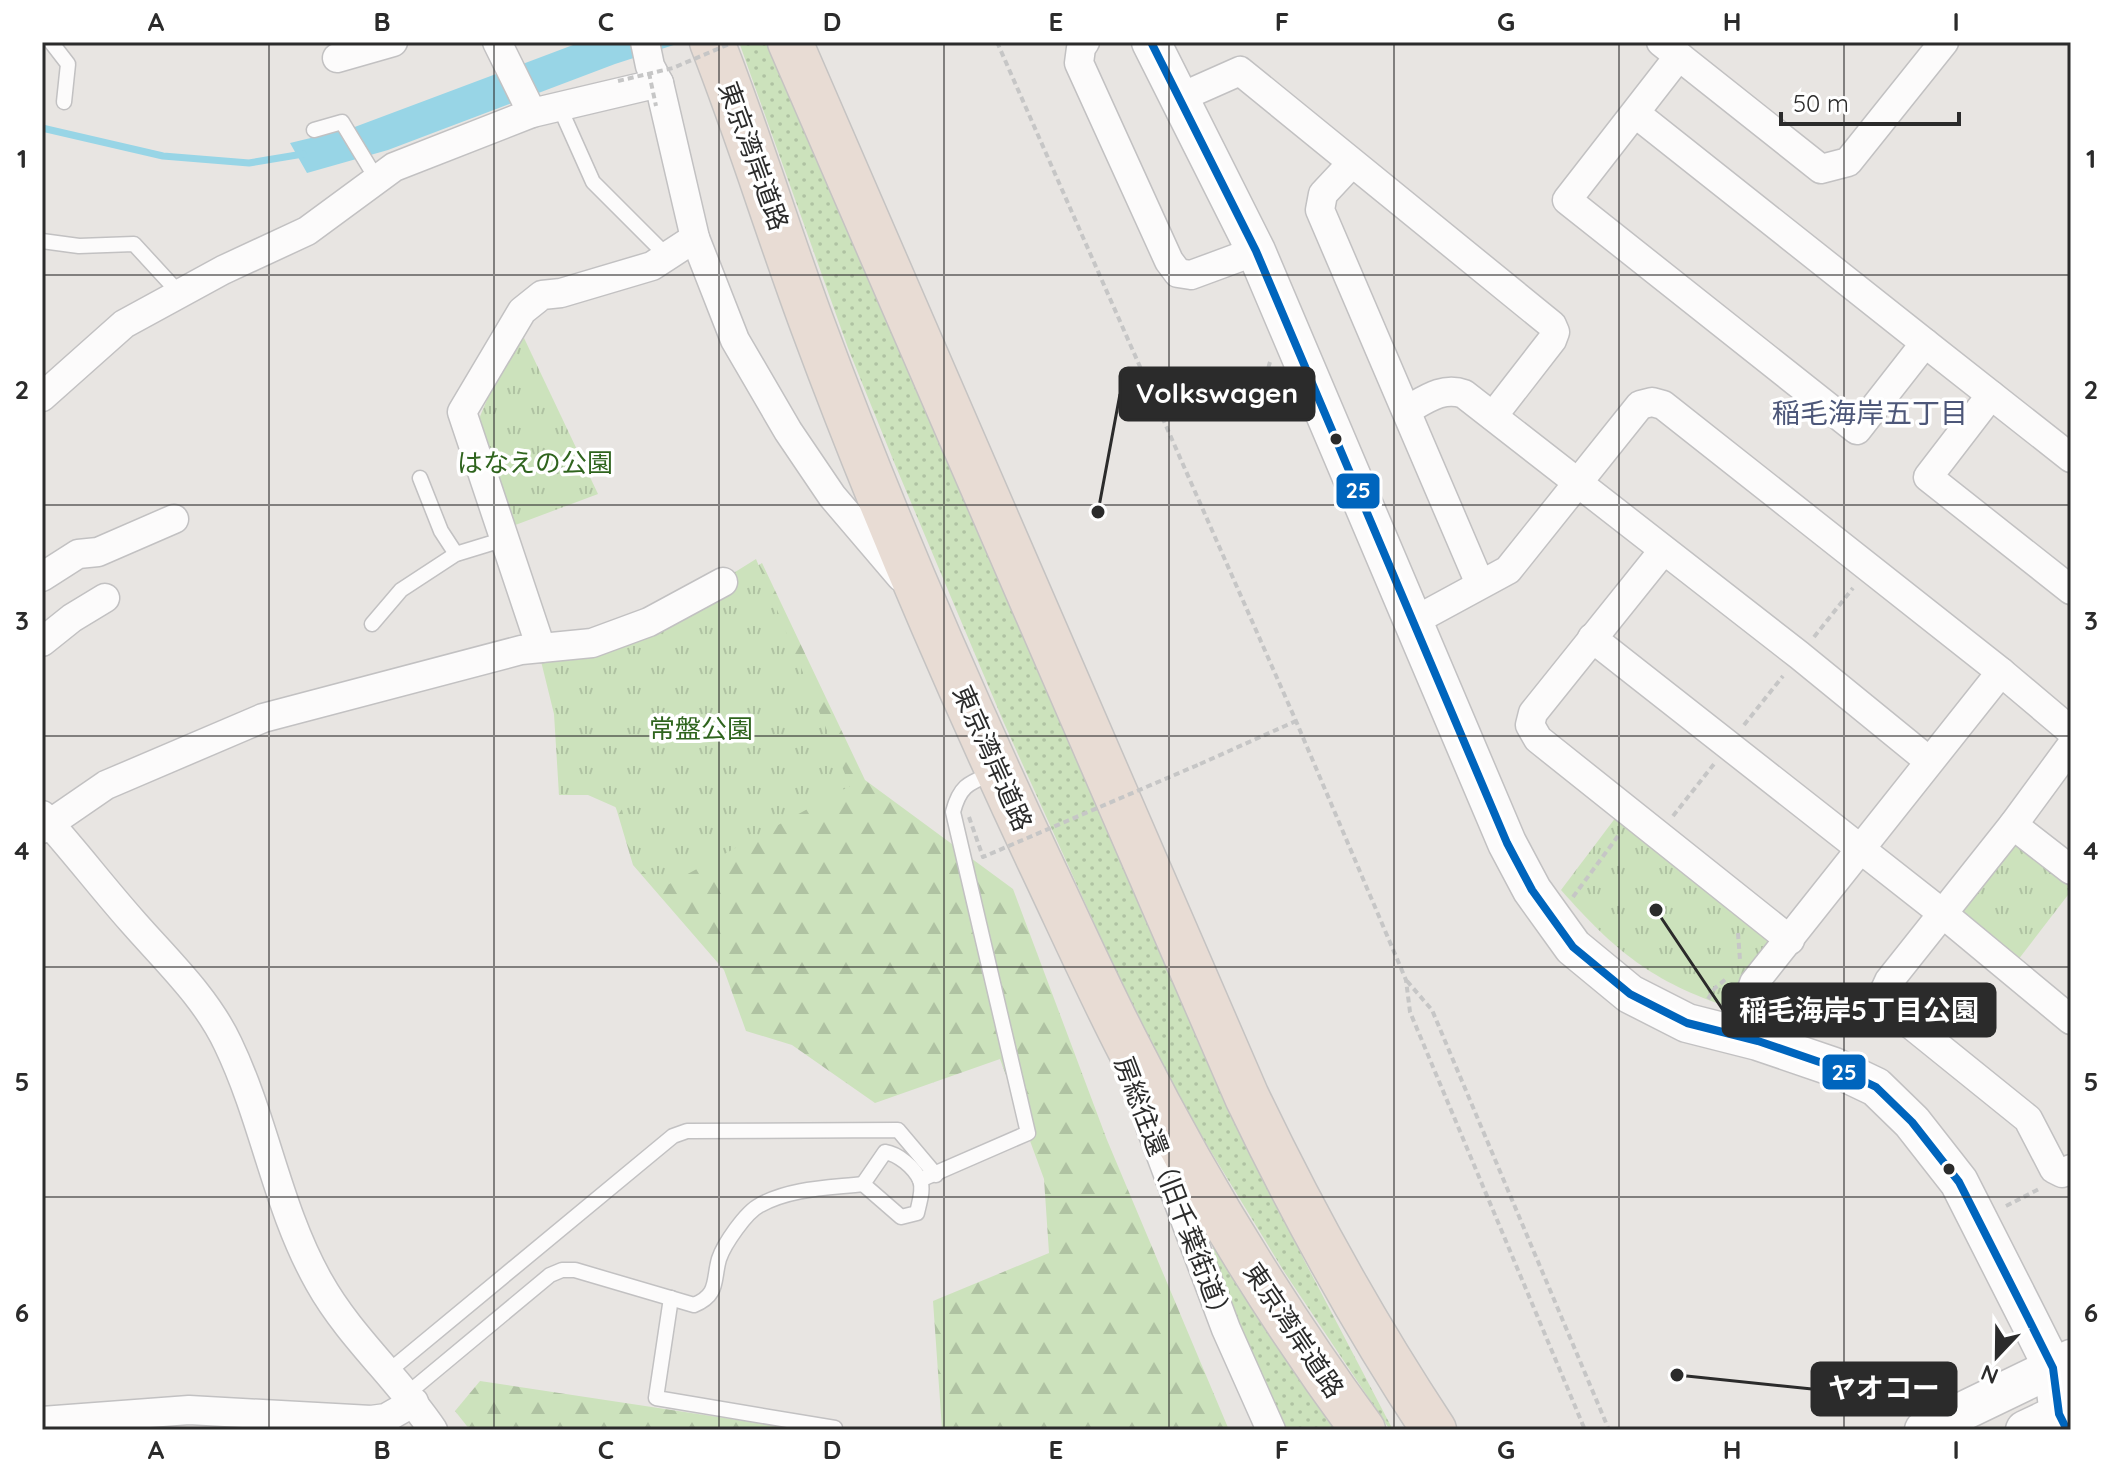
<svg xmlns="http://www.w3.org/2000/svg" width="2113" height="1472" font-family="Quicksand,'Noto Sans JP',sans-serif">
  <defs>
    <pattern id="grass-dots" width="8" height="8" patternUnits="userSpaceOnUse" patternTransform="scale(2)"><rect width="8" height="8" fill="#cce2bc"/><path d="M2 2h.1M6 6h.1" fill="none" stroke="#afc2a2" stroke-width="1.8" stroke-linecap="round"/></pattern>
    <pattern id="forest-firs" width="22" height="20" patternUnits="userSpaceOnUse" patternTransform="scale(2)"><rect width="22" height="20" fill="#cce2bc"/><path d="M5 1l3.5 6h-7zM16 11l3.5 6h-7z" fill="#afc2a2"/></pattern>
    <pattern id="park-tufts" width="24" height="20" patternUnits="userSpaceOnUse" patternTransform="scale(2)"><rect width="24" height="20" fill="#cce2bc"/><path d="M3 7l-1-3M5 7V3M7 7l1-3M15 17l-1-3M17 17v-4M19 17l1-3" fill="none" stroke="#afc2a2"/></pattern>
  </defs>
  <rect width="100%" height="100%" fill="#e8e5e2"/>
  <g fill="url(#grass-dots)">
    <path d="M 739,42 L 767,42 L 817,162 L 942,440 L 1232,1111 L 1304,1260 L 1393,1430 L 1390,1430 L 1285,1273 L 1196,1127 L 1136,1016 L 1004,723 L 894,462 L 848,348 Z"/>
    <path d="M 1222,1246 L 1339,1430 L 1282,1430 L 1220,1284 L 1213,1248 Z"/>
  </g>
  <g fill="url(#forest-firs)">
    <path d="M 762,563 L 865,780 L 1013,889 L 1107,1140 L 1229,1430 L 938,1430 L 942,1429 L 933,1301 L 1049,1253 L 1044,1179 L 1000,1059 L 875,1103 L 792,1045 L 746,1031 L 724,970 L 633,865 L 617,811 L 582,716 L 607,657 Z"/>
    <path d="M 480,1381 L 804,1430 L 470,1430 L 455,1411 Z"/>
  </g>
  <g fill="url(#park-tufts)">
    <path d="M 524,338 L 598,494 L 510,527 L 476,426 L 507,352 Z"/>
    <path d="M 756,559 L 850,786 L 660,889 L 636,863 L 622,810 L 588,795 L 559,795 L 554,714 L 539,653 L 610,650 Z"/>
    <path d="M 1616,817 L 1772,940 L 1731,1008 C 1652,982 1615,951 1561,890 Z"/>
    <path d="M 2021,843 L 2071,882 L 2071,891 L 2018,960 L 1964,918 L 1963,910 L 2012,844 Z"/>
  </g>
  <path fill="#98d5e6" d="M 581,42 L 683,42 L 615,64 L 388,150 L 307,173 L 290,143 L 352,128 Z"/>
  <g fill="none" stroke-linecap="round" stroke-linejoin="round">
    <path stroke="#98d5e6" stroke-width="7" d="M 42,128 L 163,156 L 249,163 L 303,154"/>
    <defs>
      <g id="lane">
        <path d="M 51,42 L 68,64 L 64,102"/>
        <path d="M 564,117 L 593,182 L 667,256"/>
        <path d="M 314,130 L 342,122 L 376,178"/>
        <path d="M 42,241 L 79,246 L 134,244 L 180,294"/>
        <path d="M 420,478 L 441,531 L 456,554"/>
        <path d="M 372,624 L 401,590 L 456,554 L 505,539"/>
        <path d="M 885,1152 C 898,1154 914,1167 920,1180 C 924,1190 919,1203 917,1213 L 901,1217 L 863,1184 Z"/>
        <path d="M 920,1180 L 1028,1133 L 953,812 C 960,785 969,783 993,773"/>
        <path d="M 671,1298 L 656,1398 L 835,1428"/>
        <path d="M 389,1371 L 673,1136 L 687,1131 L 898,1130 L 936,1175"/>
        <path d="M 407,1394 L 550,1275 L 562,1270 L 575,1270 L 694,1305 C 719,1295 713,1280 719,1259 C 724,1244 746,1212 760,1205 C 791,1188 828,1188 863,1184"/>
      </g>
      <g id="street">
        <path d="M 497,42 L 532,113"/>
        <path d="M 645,42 L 650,66 L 659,83 L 695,238 L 735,340 L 788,431 L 832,496 L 901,577"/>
        <path d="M 1085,42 L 1081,48 L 1079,63 L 1169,261 L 1178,273 L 1191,275 L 1256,251"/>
        <path d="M 1661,42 L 1821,169 L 1848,162 L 1944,42"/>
        <path d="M 337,58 L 393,42"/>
        <path d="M 1179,98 L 1240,71 L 1552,325 L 1555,332 L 1552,340 L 1493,416"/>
        <path d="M 1635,113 L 1925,343 L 1857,430 L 1567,200 L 1679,56"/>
        <path d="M 1351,164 L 1323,194 L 1320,210 L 1480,584"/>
        <path d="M 1925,343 L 2071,458"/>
        <path d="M 1991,395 L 1928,477 L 2071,590"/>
        <path d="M 42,397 L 124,324 L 223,270 L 307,231 L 394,167 L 532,113 L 659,83"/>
        <path d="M 1407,410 C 1425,400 1443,386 1464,394 L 1799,655 L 1929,761"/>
        <path d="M 1663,551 L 1533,713 L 1530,725 L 1538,739 L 1790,940"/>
        <path d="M 42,577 L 78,554 L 98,552 L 174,519"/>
        <path d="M 1414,621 L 1508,570 L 1640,405 L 1652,402 L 1663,405 L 2001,672 L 2071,731"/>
        <path d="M 1592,638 L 1942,913 L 2071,1020"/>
        <path d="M 42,642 L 72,618 L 105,598"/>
        <path d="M 541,648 L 462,412 L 522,311 L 542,295 L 561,293 L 652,266 L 695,238"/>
        <path d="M 2071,746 L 2013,825 L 1889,981 L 1883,994 L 1888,1006 L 2028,1119 L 2054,1169 L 2062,1173 L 2071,1169"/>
        <path d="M 42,815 C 73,849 101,886 132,921 C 166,960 206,997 228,1044 C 265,1121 277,1208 319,1282 C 349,1336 398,1378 433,1430"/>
        <path d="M 2013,825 L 2071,870"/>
        <path d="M 42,829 L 106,785 L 263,718 L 521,650 L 592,643 L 649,622 L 723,582"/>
        <path d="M 1740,1036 L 1746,1006 L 1754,983 L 2001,672"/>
        <path d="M 1150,1126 L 1226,1329 L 1271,1430"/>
        <path d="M 42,1421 L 189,1410 L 371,1420 L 386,1418 L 414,1402"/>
      </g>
      <g id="secondary">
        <path d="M 1151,42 L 1256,251 L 1507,843 L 1532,890 L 1573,947 L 1630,994 L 1687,1023 L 1758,1041 L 1834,1067 L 1876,1087 L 1912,1122 L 1959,1182 L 2028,1318 L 2053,1368 L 2059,1414 L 2067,1430"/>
        <path d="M 1924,1430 L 2071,1359"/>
        <path d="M 2025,1430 L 2071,1408"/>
      </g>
      <g id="highway">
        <path d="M 712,42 C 749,136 778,232 813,326 C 880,507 957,685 1039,860 C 1069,923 1097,986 1129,1048 C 1196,1181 1274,1309 1363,1430"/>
        <path d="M 790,42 L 1247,1097 C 1302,1212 1364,1324 1434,1430"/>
      </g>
    </defs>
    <use href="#lane" stroke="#c2c1c2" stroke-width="17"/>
    <use href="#street" stroke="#c2c1c2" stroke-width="31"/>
    <use href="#secondary" stroke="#c2c1c2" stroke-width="41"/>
    <use href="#highway" stroke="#c5c3c2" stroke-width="47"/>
    <g stroke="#c6c6c6" stroke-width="4" stroke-dasharray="6 4" stroke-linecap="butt">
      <path d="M 997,42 L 1296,721 L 1406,980 L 1410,1012 L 1585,1430"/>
      <path d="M 1270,362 C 1262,385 1272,406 1294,417"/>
      <path d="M 1814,637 L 1853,588"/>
      <path d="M 1744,725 L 1783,676"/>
      <path d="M 1200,764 L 1296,721"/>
      <path d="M 1673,816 L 1714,764"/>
      <path d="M 1573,897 L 1618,836"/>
      <path d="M 1738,933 L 1740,960"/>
      <path d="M 1407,981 L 1432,1010 L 1609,1430"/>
      <path d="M 1708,999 L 1715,988 L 1726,979"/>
      <path d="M 2006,1206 L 2041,1188"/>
    </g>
    <use href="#lane" stroke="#fcfbfb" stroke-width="14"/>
    <use href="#street" stroke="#fcfbfb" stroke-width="28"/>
    <use href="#secondary" stroke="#fcfbfb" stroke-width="38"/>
    <use href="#highway" stroke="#e8dcd4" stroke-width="44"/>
    <g stroke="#c6c6c6" stroke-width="4" stroke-dasharray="6 4" stroke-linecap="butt">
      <path d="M 649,73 L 656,106"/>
      <path d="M 618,81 L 673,68 L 734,42"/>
      <path d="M 969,817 L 983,857 L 1200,764"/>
    </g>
    <defs>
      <path id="bus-1" d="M 1151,42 L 1256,251 L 1507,843 L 1532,890 L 1573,947 L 1630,994 L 1687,1023 L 1758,1041 L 1834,1067 L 1876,1087 L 1912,1122 L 1959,1182 L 2028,1318 L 2053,1368 L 2059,1414 L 2067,1430"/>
    </defs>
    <use href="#bus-1" stroke="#fff" stroke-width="14"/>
    <use href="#bus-1" stroke="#0065bd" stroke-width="8"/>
  </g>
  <path fill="none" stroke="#2b2b2b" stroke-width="2" stroke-opacity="0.55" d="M 269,42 L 269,1430M 494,42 L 494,1430M 719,42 L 719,1430M 944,42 L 944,1430M 1169,42 L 1169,1430M 1394,42 L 1394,1430M 1619,42 L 1619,1430M 1844,42 L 1844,1430M 42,275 L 2071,275M 42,505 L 2071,505M 42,736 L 2071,736M 42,967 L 2071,967M 42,1197 L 2071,1197"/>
  <g fill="#2b2b2b" stroke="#fff" stroke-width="3">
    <circle cx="1336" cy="439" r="7"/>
    <circle cx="1949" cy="1169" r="7"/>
  </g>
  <g text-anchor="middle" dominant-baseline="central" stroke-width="7" stroke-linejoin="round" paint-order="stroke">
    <g font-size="26" fill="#2b2b2b" stroke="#fff">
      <text transform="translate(754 156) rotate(70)">東京湾岸道路</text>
      <text transform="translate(993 758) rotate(66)">東京湾岸道路</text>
      <text transform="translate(1174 1191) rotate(69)">房総往還（旧千葉街道）</text>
      <text transform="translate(1294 1330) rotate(56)">東京湾岸道路</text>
    </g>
    <g font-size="26" fill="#2f641e" stroke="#fff">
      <text x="535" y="462">はなえの公園</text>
      <text x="701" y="728">常盤公園</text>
    </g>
    <g font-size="28" fill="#4d5779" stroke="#fff">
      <text x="1870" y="412">稲毛海岸五丁目</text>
    </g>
  </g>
  <path fill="none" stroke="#2b2b2b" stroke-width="3" d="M1098 512L1120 394M1656 910L1723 1010M1677 1375L1812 1389"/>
  <g fill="#2b2b2b" stroke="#fff" stroke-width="3">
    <circle cx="1098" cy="512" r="8"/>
    <circle cx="1656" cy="910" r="8"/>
    <circle cx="1677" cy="1375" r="8"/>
  </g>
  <g fill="#2b2b2b" stroke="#2b2b2b" stroke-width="3">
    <rect x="1120" y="368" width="194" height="52" rx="8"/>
    <rect x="1723" y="984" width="272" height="52" rx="8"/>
    <rect x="1812" y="1363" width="144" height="52" rx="8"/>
  </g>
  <g font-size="28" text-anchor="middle" font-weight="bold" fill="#fff">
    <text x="1217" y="403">Volkswagen</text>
    <text x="1859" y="1020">稲毛海岸5丁目公園</text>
    <text x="1884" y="1398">ヤオコー</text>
  </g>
  <g stroke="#fff" stroke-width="3">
    <rect x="1335" y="472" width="46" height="38" rx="8" fill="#0065bd"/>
    <rect x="1821" y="1053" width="46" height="38" rx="8" fill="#0065bd"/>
  </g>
  <g font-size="22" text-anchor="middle" font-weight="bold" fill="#fff">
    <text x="1358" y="498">25</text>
    <text x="1844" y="1080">25</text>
  </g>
  <rect width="2113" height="1472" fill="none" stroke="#ffffff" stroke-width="88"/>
  <g transform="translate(1997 1356) rotate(202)" stroke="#ffffff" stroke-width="6" paint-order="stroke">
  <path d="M0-6L14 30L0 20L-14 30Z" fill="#2b2b2b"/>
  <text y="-12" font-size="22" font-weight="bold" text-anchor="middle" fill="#2b2b2b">N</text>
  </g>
  <path d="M1781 112v12h178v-12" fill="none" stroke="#2b2b2b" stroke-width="4"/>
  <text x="1793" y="112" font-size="24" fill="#2b2b2b" stroke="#ffffff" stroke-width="6" paint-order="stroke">50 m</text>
  <rect x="44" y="44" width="2025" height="1384" fill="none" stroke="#2b2b2b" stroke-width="3"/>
  <g font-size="26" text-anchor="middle" font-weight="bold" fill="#2b2b2b">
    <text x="156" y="31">A</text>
    <text x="382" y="31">B</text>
    <text x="606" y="31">C</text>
    <text x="832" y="31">D</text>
    <text x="1056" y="31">E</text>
    <text x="1282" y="31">F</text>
    <text x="1506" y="31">G</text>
    <text x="1732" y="31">H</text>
    <text x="1956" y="31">I</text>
    <text x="22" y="168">1</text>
    <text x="2091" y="168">1</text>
    <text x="22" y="399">2</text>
    <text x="2091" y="399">2</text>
    <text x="22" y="630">3</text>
    <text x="2091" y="630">3</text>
    <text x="22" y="860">4</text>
    <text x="2091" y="860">4</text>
    <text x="22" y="1091">5</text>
    <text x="2091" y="1091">5</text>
    <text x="22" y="1322">6</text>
    <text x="2091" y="1322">6</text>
    <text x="156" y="1459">A</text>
    <text x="382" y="1459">B</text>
    <text x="606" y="1459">C</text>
    <text x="832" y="1459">D</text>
    <text x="1056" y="1459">E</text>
    <text x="1282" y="1459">F</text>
    <text x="1506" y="1459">G</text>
    <text x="1732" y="1459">H</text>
    <text x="1956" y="1459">I</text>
  </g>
</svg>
